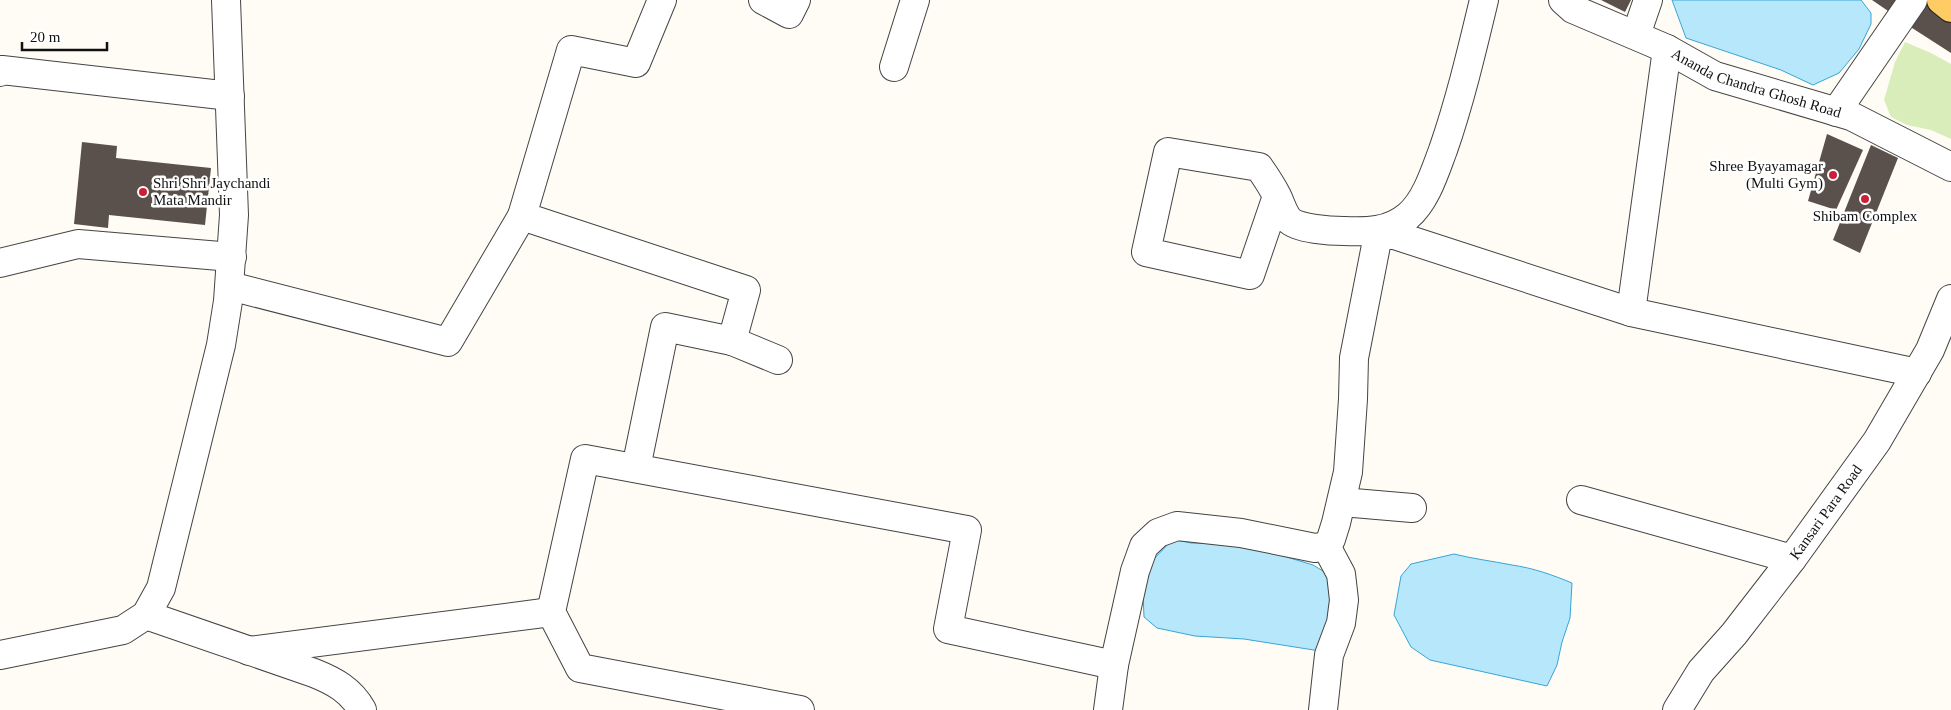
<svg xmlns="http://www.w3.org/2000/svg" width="1951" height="710" font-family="Georgia,serif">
  <rect width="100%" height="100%" fill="#fffcf5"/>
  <path fill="#d9edbb" d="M 1905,42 L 1931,53 L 1951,64 L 1951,139 L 1931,130 L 1907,125 L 1891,117 L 1884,100 L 1895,62 Z"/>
  <g fill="#b6e7fa" stroke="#38a5d6">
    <path d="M 1672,0 L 1861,0 L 1871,13 L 1871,24 L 1859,49 L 1839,73 L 1813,85 L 1781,70 L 1686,38 Z"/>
    <path d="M 1173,539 L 1191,543 L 1244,544 L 1313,565 L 1328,574 C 1334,608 1330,619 1320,651 L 1244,639 L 1195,636 L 1157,628 L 1144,617 L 1143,594 L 1151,562 Z"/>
    <path d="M 1454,554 C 1474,559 1492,561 1512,565 C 1533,568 1553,575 1572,583 L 1570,618 L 1562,642 L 1557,665 L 1547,686 L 1430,660 L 1411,647 L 1394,615 L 1401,576 L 1411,564 Z"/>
  </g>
  <g fill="#5a504c">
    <path d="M 1601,0 L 1631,0 L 1625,12 Z"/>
    <path d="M 1872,0 L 1904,0 L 1894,15 Z"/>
    <path d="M 1926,0 L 1951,18 L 1951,53 L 1909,26 Z"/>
    <path d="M 1827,134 L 1863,150 L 1836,210 L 1808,201 Z"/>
    <path d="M 82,142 L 117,146 L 116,158 L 211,168 L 205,225 L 109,215 L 108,228 L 74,224 Z"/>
    <path d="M 1871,145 L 1898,158 L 1860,253 L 1833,240 Z"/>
  </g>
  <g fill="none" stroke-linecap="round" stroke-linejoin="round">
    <defs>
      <g id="minor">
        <path d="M 763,0 L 789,14 L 796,0"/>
        <path id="s1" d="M 1563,0 L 1573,9 L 1667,49 L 1715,76 L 1851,116 L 1951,167"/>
        <path d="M 1636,35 L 1648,0"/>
        <path d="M 894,67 L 915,0"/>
        <path d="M 0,72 L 2,70 L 230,96"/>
        <path d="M 1836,112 L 1913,0"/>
        <path d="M 1277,196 L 1250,275 L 1146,252 L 1168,152 L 1259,167 C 1266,177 1272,186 1277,196 C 1281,204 1283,213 1289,220 C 1298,229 1331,231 1344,231 C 1367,232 1389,232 1408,216 C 1426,201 1435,171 1443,150 C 1460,101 1472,50 1484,0"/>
        <path d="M 0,263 L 78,244 L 232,257"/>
        <path d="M 230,286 L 448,342 L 522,216"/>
        <path d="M 1631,312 L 1667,49"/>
        <path d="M 732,341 L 778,360"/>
        <path d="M 636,468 L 665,327 L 732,341 L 746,290 L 522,216 L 571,50 L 636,63 L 662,0"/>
        <path d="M 1581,500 L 1792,559"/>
        <path d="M 1342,502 L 1412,508"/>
        <path d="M 146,615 L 314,673 C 334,681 351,690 362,710"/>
        <path d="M 249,651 L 551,612"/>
        <path d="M 0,655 L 123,630 L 146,615 L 161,588 L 221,345 L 228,301 L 234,215 L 226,0"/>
        <path d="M 800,710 L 580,668 L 551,612 L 585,459 L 967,530 L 948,629 L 1114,665"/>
        <path d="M 1108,710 L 1114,665 L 1135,571 L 1144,546 L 1158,533 L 1177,526 L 1241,533 L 1315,548 L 1326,546 L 1331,539 L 1336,523 L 1348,472 L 1353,399 L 1354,358 L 1379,230 L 1631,312 L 1917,373"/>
        <path d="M 1323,710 L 1329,655 L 1341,623 L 1344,600 L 1341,574 L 1326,546"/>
        <path id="s2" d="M 1677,710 L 1701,671 L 1734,634 L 1792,559 L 1877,441 L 1930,350 L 1951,299"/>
      </g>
      <path id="major" d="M 1941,0 L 1951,8"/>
    </defs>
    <use href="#minor" stroke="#444" stroke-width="30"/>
    <use href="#major" stroke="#222" stroke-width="30"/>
    <use href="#minor" stroke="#fff" stroke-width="28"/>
    <use href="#major" stroke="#ffcb65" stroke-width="28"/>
  </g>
  <g fill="#cb1f37" stroke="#fff" stroke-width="2">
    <circle cx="1833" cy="175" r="5"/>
    <circle cx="143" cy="192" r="5"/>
    <circle cx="1865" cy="199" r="5"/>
  </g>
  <g text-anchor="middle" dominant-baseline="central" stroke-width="5" stroke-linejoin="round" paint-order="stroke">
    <g font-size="15" fill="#111" stroke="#fff">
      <text stroke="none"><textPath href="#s1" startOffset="212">Ananda Chandra Ghosh Road</textPath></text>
      <text stroke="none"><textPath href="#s2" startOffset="248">Kansari Para Road</textPath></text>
    </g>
    <g font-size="15" fill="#111" stroke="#fff" text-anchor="end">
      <text x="1823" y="166">Shree Byayamagar<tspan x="1823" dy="17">(Multi Gym)</tspan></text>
      <text x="153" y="183" text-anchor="start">Shri Shri Jaychandi<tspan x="153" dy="17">Mata Mandir</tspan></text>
      <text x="1865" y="216" text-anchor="middle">Shibam Complex</text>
    </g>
  </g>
  <path d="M22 42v8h85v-8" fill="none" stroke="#111111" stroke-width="2.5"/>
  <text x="30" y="42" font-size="15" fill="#111111" stroke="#ffffff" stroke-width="4" paint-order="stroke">20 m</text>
</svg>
